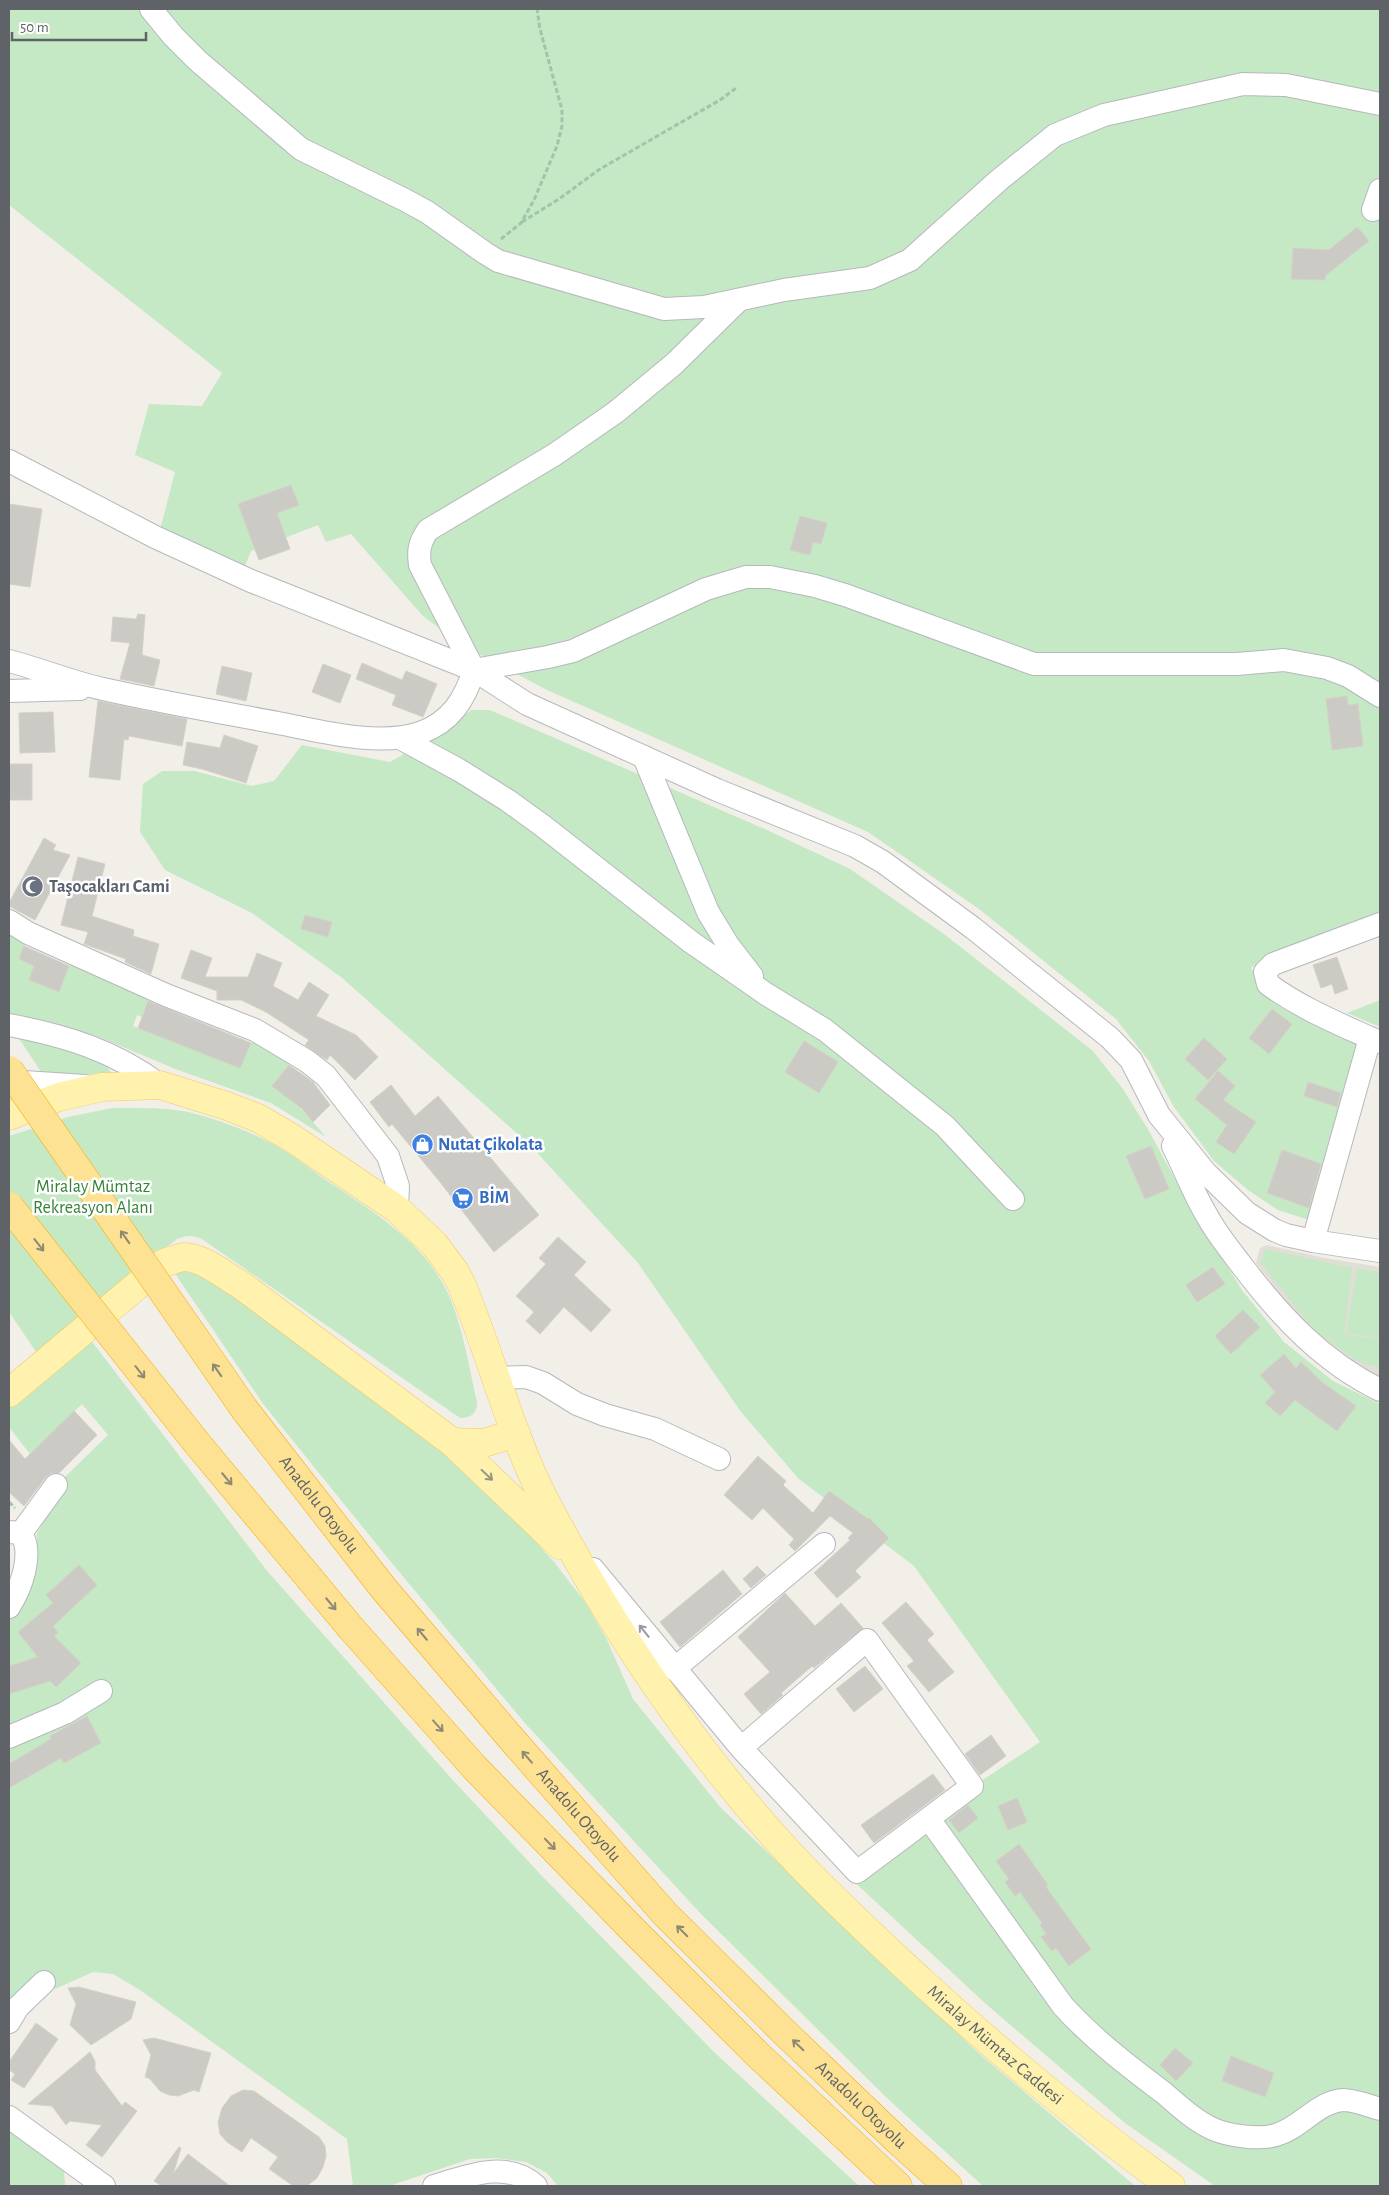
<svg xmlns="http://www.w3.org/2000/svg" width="1389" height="2195" font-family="'Alegreya Sans',sans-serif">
  <rect width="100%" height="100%" fill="#f1efe8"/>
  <path fill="#e1ded6" d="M 1267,1245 L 1325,1258 L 1380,1267 L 1380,1378 L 1353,1364 L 1300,1319 L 1256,1263 L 1260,1248 Z"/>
  <g fill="#c5e8c5">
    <path d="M 9,9 L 1380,9 L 1380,913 L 1265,956 L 1251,968 L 1269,997 L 1360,1043 L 1312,1221 L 1278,1210 L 1248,1190 L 1214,1161 L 1174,1107 L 1149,1061 L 1116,1019 L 979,909 L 868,832 L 547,690 L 462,645 L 423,616 L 351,534 L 326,542 L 318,525 L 251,551 L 245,566 L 160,530 L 175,472 L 135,455 L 149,404 L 202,406 L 222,373 L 9,205 Z"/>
    <path d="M 471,710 L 490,710 L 767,830 L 850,869 L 944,934 L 1093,1051 L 1123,1089 L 1149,1131 L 1189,1205 L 1242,1290 L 1284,1342 L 1333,1381 L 1380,1404 L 1380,2186 L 1215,2186 L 1125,2123 L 986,2004 L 850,1878 L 972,1787 L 1040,1742 L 914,1566 L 799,1479 L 741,1412 L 638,1263 L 530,1145 L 341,977 L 252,913 L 165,870 L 140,832 L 143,784 L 162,771 L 194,771 L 252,786 L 274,781 L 302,745 L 390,762 L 451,727 Z"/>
    <path d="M 9,932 L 25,943 L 19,959 L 34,966 L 29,980 L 59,992 L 71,961 L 149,997 L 142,1017 L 137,1015 L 133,1026 L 240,1067 L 253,1040 L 293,1059 L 273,1086 L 303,1111 L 326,1137 L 271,1103 L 178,1070 L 94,1035 L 9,1013 Z"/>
    <path d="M 1380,1000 L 1380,1027 L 1347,1013 Z"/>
    <path d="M 18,1037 L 55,1045 L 104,1062 L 111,1073 L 108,1075 L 42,1073 Z"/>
    <path d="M 112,1108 C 136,1108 164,1107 188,1112 C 216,1119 247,1130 273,1144 C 291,1154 309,1168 326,1180 C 369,1209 416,1237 442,1282 C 460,1311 469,1367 477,1402 C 477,1413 472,1418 460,1418 L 202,1239 C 192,1235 187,1235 177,1239 L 114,1288 L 39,1356 L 9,1312 L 9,1136 L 68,1117 Z"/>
    <path d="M 1265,1249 L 1352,1268 L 1344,1334 L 1380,1340 L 1380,1368 L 1357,1361 L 1313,1329 L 1261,1263 Z"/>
    <path d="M 192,1266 L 211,1276 L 462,1468 L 506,1509 L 554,1562 L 585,1602 L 606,1638 L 633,1699 L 721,1808 L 974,2049 L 1135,2186 L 983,2186 L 889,2100 L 702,1915 L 524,1722 L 391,1562 L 264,1405 L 172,1269 Z"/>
    <path d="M 1357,1268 L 1380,1272 L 1380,1339 L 1346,1333 Z"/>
    <path d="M 90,1339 L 268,1572 L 450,1777 L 542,1876 L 713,2051 L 859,2186 L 558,2186 L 547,2173 L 526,2162 L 496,2158 L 470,2159 L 389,2186 L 353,2186 L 347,2139 L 140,1990 L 113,1974 L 93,1972 L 55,1989 L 44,1982 L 9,2003 L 9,1616 L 35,1565 L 37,1533 L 57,1500 L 63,1479 L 108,1435 L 82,1404 L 30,1454 L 9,1427 L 9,1408 Z"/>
    <path d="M 9,2127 L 64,2171 L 65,2186 L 9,2186 Z"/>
  </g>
  <g fill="#cccac5" stroke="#d6d1c6">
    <path d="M 1357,227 L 1369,241 L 1325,276 L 1325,280 L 1291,279 L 1293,248 L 1329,250 Z"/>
    <path d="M 291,485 L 299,505 L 277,513 L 290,549 L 259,560 L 238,504 Z"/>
    <path d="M 9,504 L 42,509 L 30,587 L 9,584 Z"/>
    <path d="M 800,516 L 827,523 L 821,544 L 813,542 L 810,555 L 790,550 Z"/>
    <path d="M 138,614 L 145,615 L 142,655 L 160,660 L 154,686 L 120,679 L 130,643 L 111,641 L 113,617 L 136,619 Z"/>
    <path d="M 362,663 L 402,680 L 406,671 L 437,684 L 423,717 L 392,705 L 396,695 L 356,679 Z"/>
    <path d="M 323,664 L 351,675 L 340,703 L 312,692 Z"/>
    <path d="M 222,666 L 252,673 L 246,701 L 216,694 Z"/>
    <path d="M 1347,696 L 1348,705 L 1358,704 L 1363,746 L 1332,750 L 1326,699 Z"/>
    <path d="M 98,701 L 187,719 L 182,746 L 129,736 L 128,740 L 124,739 L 120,780 L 89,777 Z"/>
    <path d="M 53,712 L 55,752 L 20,753 L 19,713 Z"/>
    <path d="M 224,735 L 258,746 L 246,783 L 202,769 L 183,765 L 187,742 L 220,748 Z"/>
    <rect x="9" y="764" width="23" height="36"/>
    <path d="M 44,838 L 56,845 L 53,850 L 70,855 L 35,920 L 9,906 L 9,903 Z"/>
    <path d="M 78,857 L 105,864 L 92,916 L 134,930 L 133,936 L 159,944 L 151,974 L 125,962 L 126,959 L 84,944 L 88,932 L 61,925 Z"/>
    <path d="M 305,915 L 332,922 L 328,937 L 301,929 Z"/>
    <path d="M 24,946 L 69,966 L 59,992 L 29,980 L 34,966 L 19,959 Z"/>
    <path d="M 191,950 L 212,958 L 205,977 L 248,977 L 257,953 L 282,963 L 273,986 L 298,1000 L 309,982 L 329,995 L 316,1016 L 356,1035 L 378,1057 L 355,1080 L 330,1055 L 327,1060 L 305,1045 L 309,1040 L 266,1012 L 241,1000 L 217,1000 L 217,991 L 181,978 Z"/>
    <path d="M 1337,957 L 1348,989 L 1335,994 L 1332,984 L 1321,988 L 1313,965 Z"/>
    <path d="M 148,1001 L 251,1043 L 240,1068 L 138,1028 Z"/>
    <path d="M 1272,1009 L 1292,1024 L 1269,1054 L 1249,1038 Z"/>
    <path d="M 1204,1038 L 1227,1059 L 1208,1080 L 1185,1059 Z"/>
    <path d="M 804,1041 L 838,1062 L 819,1093 L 785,1072 Z"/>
    <path d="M 289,1065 L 313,1082 L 330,1105 L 313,1122 L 302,1109 L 272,1086 Z"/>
    <path d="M 1218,1071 L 1235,1086 L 1223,1100 L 1256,1122 L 1234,1154 L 1216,1142 L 1227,1125 L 1195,1099 Z"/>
    <path d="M 1308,1082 L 1341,1093 L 1337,1107 L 1304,1096 Z"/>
    <path d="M 391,1085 L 415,1116 L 438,1096 L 539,1215 L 494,1252 L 440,1182 L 392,1124 L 389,1127 L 370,1102 Z"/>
    <path d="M 1151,1146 L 1169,1189 L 1145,1199 L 1126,1156 Z"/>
    <path d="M 1282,1150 L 1321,1164 L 1309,1208 L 1267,1193 Z"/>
    <path d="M 558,1237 L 586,1262 L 574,1275 L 611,1310 L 591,1332 L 564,1307 L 540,1334 L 526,1321 L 534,1312 L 516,1296 L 546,1264 L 539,1258 Z"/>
    <path d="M 1213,1267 L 1225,1284 L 1197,1302 L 1186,1285 Z"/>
    <path d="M 1243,1310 L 1260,1327 L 1231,1354 L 1215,1336 Z"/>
    <path d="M 1284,1354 L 1296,1368 L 1301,1362 L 1323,1383 L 1356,1406 L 1337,1431 L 1295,1400 L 1280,1416 L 1265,1403 L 1275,1392 L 1260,1375 Z"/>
    <path d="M 74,1411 L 97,1435 L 59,1473 L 51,1473 L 46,1477 L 24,1506 L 9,1492 L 9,1440 L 25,1459 Z"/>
    <path d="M 758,1456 L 786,1481 L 783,1485 L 813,1513 L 829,1491 L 868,1519 L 869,1518 L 889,1538 L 855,1571 L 861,1577 L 837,1598 L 814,1573 L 850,1540 L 848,1538 L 853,1533 L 830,1516 L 795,1551 L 789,1545 L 794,1539 L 763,1508 L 752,1520 L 724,1495 Z"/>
    <path d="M 79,1565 L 97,1585 L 53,1626 L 58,1633 L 54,1636 L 81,1663 L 56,1687 L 50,1681 L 9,1694 L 9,1666 L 38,1657 L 18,1632 L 53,1603 L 46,1595 Z"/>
    <path d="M 757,1566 L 766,1575 L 751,1588 L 743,1579 Z"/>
    <path d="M 723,1570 L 742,1594 L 680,1647 L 660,1622 Z"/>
    <path d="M 785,1593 L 815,1626 L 841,1603 L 863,1628 L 814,1668 L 812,1666 L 781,1693 L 783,1695 L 761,1714 L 744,1694 L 770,1672 L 738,1637 Z"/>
    <path d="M 906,1602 L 934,1634 L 927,1640 L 954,1672 L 929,1692 L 907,1666 L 914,1661 L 882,1623 Z"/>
    <path d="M 865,1666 L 883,1689 L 854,1712 L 836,1689 Z"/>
    <path d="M 87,1716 L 101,1743 L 64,1763 L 61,1758 L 9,1788 L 9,1764 L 51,1739 L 50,1736 Z"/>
    <path d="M 991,1735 L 1006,1756 L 980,1775 L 965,1754 Z"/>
    <path d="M 933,1774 L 945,1790 L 874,1843 L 861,1825 Z"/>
    <path d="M 1017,1798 L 1027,1822 L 1008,1830 L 998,1806 Z"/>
    <path d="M 968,1805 L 978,1818 L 959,1833 L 949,1820 Z"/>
    <path d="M 1019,1844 L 1048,1885 L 1046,1887 L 1091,1949 L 1069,1966 L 1056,1948 L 1052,1951 L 1041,1937 L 1046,1934 L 1040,1925 L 1042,1923 L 1020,1892 L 1015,1896 L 1005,1882 L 1009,1879 L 996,1861 Z"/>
    <path d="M 79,1987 L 136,2002 L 131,2019 L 91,2045 L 70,2025 L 76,2004 L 68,1988 Z"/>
    <path d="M 36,2023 L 58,2039 L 24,2088 L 11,2080 L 15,2074 L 9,2070 L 9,2062 Z"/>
    <path d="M 154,2038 L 211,2053 L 199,2092 L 194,2090 L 178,2096 L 169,2095 L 160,2091 L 150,2079 L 145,2077 L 151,2055 L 143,2040 Z"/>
    <path d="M 1175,2048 L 1193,2063 L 1176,2081 L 1160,2065 Z"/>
    <path d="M 90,2052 L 95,2061 L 95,2070 L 122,2106 L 125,2102 L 137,2111 L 102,2157 L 86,2145 L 102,2125 L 70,2121 L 66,2125 L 52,2106 L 28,2104 Z"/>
    <path d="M 1231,2056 L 1274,2073 L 1265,2097 L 1222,2081 Z"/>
    <path d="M 243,2090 L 254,2091 L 319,2137 L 325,2146 L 326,2156 L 323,2167 L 317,2178 L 308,2185 L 298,2186 L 292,2185 L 269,2169 L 278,2157 L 251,2138 L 242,2152 L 227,2142 L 220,2134 L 218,2122 L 222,2108 L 231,2096 Z"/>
    <path d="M 179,2147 L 181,2148 L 173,2174 L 188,2154 L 230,2186 L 162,2186 L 154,2181 Z"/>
  </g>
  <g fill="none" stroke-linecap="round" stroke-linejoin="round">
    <defs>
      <g id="minor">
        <path d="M 151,9 L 173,36 L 198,61 L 301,149 L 405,200 L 427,212 L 485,253 L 498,261 L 664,309 L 704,307 L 784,290 L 870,278 L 910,260 L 999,180 L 1055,135 L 1104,115 L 1243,84 L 1286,85 L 1380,104"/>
        <path d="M 1373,210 L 1380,190"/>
        <path d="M 9,461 L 155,537 L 251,581 L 474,670 L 527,704 L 717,790 L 855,846 L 883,862 L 973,928 L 1110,1038 L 1131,1060 L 1159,1115 L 1205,1172 L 1247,1213 L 1274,1230 L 1286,1235 L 1313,1241 L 1380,1251"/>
        <path d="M 9,661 C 40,669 71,682 103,689 C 161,702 219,712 278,723 C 320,731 378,747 420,733 C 451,722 465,699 474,670 L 420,565 C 418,551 419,543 428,530 L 554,455 L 616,412 L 674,364 L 739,300"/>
        <path d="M 474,670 L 548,657 L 573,651 L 706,589 L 746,577 L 770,577 L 815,586 L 845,595 L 1034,664 L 1237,664 L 1284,660 L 1327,668 L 1348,676 L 1380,696"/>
        <path d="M 9,691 L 80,689"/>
        <path d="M 400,738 L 459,770 L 507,800 L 543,826 L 691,942 L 766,994 L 825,1030 L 945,1126 L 1013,1199"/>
        <path d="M 644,757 L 708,912 L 728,945 L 752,976"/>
        <path d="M 9,921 L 28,933 L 166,995 L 255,1030 L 307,1061 L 326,1076 L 388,1156 L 398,1186 L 397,1209"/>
        <path d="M 9,1025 C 66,1036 113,1050 160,1085"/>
        <path d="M 1370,1038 C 1335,1022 1299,1007 1268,984 L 1265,972 L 1273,964 L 1380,924"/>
        <path d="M 9,1081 L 85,1086"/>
        <path d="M 1173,1146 C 1184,1168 1193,1192 1206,1214 C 1216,1233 1230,1250 1243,1267 C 1281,1317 1323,1362 1380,1390"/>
        <path d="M 1313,1241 L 1370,1038 L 1380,1042"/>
        <path d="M 495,1378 L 526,1377 L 543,1383 L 577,1404 L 605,1415 L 655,1429 L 719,1459"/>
        <path d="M 9,1532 L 21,1533 C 34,1554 21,1588 9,1607"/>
        <path d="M 21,1533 L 56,1485"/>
        <path d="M 593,1569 L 741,1748 L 857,1872 L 972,1786 L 867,1640 L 741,1748"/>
        <path d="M 674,1669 L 824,1544"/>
        <path d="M 9,1737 L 65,1713 L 101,1691"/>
        <path d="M 929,1819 L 1063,2006 C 1093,2039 1128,2066 1164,2093 C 1179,2106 1195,2121 1213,2129 C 1229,2136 1259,2140 1276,2135 C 1301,2128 1317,2102 1343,2100 C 1355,2100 1369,2106 1380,2109"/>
        <path d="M 9,2022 L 18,2007 L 44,1982"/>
        <path d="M 9,2117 L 104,2186"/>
        <path d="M 434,2186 C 467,2176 507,2159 536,2186"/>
      </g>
      <g id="major">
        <path id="s1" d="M 9,1116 L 59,1097 L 102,1087 L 160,1085 L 227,1106 L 258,1118 L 292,1138 L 397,1209 L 435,1245 L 455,1272 L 461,1283 C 489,1350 507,1421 538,1487 C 557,1526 579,1563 601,1600 C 656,1691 718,1776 790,1854 C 832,1899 877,1940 921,1981 C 1001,2054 1084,2123 1171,2186"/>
        <path d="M 9,1393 L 164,1263 C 171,1261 177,1258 184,1257 C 203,1257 225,1276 241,1285 L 452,1442 L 560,1545"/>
        <path d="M 452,1442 L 484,1443 L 516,1433"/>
      </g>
      <g id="highway">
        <path id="s2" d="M 245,1410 L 384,1589 L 515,1743 L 665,1914 L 783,2031 L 898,2141 L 948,2186"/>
        <path d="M 196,1442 L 350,1627 L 475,1768 L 638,1935 L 757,2054 L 898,2186"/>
      </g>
    </defs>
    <use href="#minor" stroke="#b5b8bc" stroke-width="24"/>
    <use href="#major" stroke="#f2c960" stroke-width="29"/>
    <use href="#highway" stroke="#f9ab00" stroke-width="29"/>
    <g stroke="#9cc7a9" stroke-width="3" stroke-dasharray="5 2.5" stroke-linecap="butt">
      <path d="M 522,222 L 559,199 L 600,169 L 720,100 L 736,88"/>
      <path d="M 501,239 L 521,223 L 534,200 L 557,146 L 562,126 L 562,110 L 540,29 L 537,9"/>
      <path d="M 9,1502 L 15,1508"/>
    </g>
    <use href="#minor" stroke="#fff" stroke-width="22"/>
    <use href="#major" stroke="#fff2af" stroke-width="28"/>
    <use href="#highway" stroke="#fde293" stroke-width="28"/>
    <defs>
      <g id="highway-bridge">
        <path d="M 9,1070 L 245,1410"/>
        <path d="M 9,1206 L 196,1442"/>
      </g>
    </defs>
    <use href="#highway-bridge" stroke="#f9ab00" stroke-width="29" stroke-linecap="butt"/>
    <use href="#highway-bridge" stroke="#fde293" stroke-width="28"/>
  </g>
  <defs><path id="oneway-shaft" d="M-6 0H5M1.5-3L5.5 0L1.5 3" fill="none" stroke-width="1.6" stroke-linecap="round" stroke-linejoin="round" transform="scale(1.25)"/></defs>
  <g stroke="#8e8975">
    <use href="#oneway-shaft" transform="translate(125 1237) rotate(-125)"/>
    <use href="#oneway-shaft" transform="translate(39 1245) rotate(52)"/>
    <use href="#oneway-shaft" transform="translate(217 1370) rotate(-125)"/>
    <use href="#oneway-shaft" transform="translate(140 1372) rotate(52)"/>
    <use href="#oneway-shaft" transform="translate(227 1479) rotate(50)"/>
    <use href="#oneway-shaft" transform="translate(331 1604) rotate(50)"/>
    <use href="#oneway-shaft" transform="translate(422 1634) rotate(-130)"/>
    <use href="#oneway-shaft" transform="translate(438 1726) rotate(48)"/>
    <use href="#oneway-shaft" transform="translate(527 1757) rotate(-131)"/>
    <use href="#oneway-shaft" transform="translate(550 1844) rotate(46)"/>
    <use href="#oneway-shaft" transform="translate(682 1931) rotate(-135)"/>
    <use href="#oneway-shaft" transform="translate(798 2045) rotate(-136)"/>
  </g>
  <use stroke="#979581" href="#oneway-shaft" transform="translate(487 1475) rotate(43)"/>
  <use stroke="#979a9d" href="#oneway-shaft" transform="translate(644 1631) rotate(-129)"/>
  <defs>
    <symbol id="mosque-disc" viewBox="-11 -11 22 22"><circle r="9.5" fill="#6b7280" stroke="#fff"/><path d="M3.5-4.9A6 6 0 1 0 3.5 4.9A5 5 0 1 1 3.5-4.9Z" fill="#fff"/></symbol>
    <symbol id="shop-disc" viewBox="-11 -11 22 22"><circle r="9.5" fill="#3f7fe0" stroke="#fff"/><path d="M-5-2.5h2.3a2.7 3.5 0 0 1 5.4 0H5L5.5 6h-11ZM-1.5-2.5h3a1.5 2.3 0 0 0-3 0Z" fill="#fff"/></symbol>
    <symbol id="supermarket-disc" viewBox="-11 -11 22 22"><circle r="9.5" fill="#3f7fe0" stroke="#fff"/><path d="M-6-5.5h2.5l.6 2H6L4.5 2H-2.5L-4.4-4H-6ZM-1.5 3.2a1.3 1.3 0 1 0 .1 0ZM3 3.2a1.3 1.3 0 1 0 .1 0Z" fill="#fff"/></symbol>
  </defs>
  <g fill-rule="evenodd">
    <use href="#mosque-disc" x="20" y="874" width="25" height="25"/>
    <use href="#shop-disc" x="410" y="1132" width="25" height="25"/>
    <use href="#supermarket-disc" x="450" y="1186" width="25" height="25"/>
  </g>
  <g text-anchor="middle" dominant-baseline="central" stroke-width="5" stroke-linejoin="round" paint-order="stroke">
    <g font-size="18" font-weight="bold" fill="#5b616d" stroke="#fff" text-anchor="start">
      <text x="49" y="887">Taşocakları Cami</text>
    </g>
    <g font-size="18" font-weight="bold" fill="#366cbe" stroke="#fff" text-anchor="start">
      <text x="438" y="1145">Nutat Çikolata</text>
      <text x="479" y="1198">BİM</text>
    </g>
    <g font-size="18" fill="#348238" stroke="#fff">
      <text x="93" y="1187">Miralay Mümtaz<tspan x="93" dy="21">Rekreasyon Alanı</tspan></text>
    </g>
    <g font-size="18" fill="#5f6368" stroke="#fff">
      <text stroke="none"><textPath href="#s2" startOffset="120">Anadolu Otoyolu</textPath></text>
      <text stroke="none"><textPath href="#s2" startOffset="525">Anadolu Otoyolu</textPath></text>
      <text stroke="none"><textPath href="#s1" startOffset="1469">Miralay Mümtaz Caddesi</textPath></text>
      <text stroke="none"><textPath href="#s2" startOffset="930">Anadolu Otoyolu</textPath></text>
    </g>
  </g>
  <rect width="1389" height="2195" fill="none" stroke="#5f6368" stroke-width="20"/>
  <path d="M12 32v8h134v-8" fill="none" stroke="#5f6368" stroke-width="2.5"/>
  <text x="20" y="32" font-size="15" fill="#5f6368" stroke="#ffffff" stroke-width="4" paint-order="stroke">50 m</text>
</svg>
